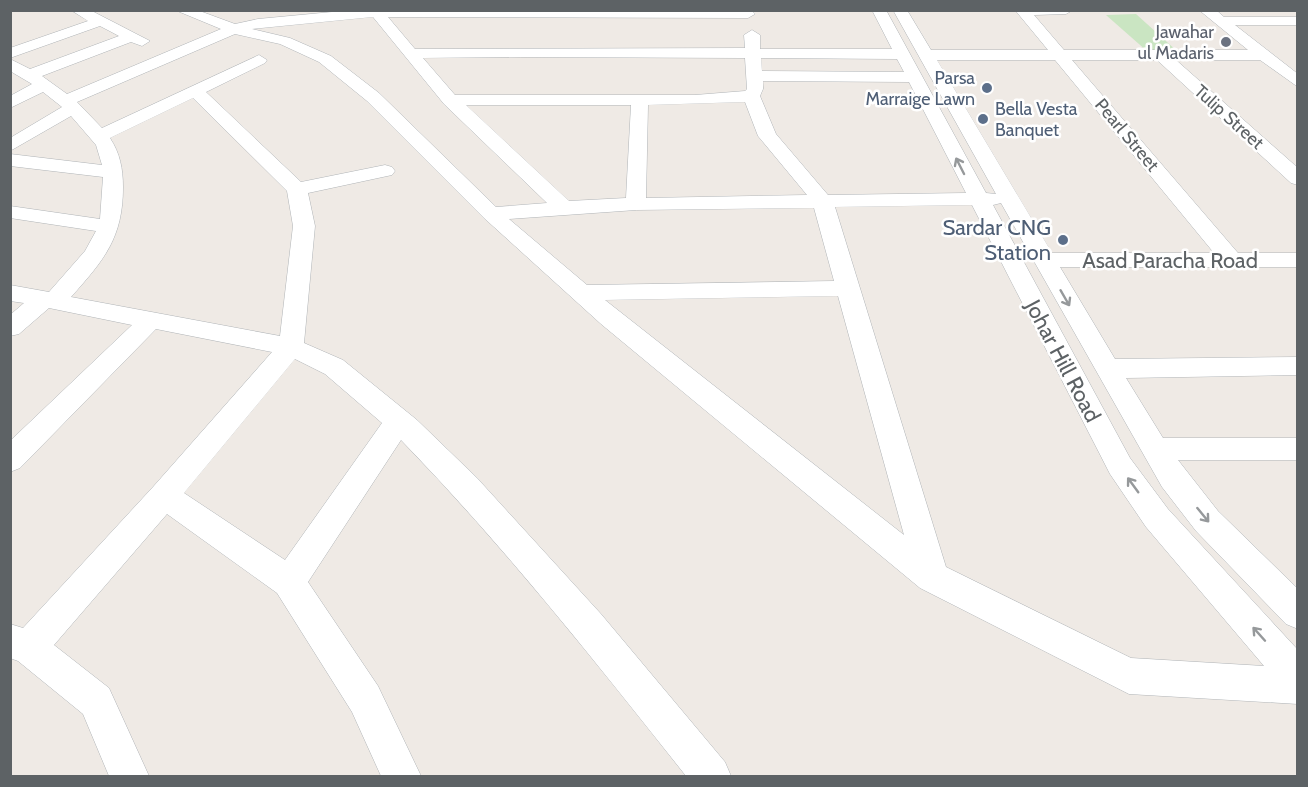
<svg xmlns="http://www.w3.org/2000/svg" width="1308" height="787" font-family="Cabin,sans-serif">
  <rect width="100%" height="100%" fill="#efeae5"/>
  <path fill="#cae5c2" d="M 1136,14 L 1178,52 L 1148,52 L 1106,15 Z"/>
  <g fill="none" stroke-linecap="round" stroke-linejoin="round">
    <defs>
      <path id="minor" d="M 71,10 L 90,10 L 150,41 L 142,46 L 131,42 L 42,76 L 67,94 L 221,29 L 175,10 L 197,10 L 235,24 L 258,19 L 353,10 L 751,10 L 755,14 L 748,18 L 388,17 L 415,49 L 745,48 L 744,35 L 752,30 L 760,35 L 760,49 L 892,49 L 872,10 L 886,10 L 986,193 L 996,194 L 893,10 L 907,10 L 931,50 L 1048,50 L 1015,10 L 1073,10 L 1066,14 L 1034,15 L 1064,50 L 1248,50 L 1199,10 L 1216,10 L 1224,17 L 1298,17 L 1298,25 L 1235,25 L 1298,74 L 1298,87 L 1260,60 L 1176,60 L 1298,168 L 1298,185 L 1291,183 L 1157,60 L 1072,60 L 1238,253 L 1298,253 L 1298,267 L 1060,267 L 1115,359 L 1298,357 L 1298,375 L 1126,378 L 1163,438 L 1298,438 L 1298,460 L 1178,460 L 1218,511 L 1298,589 L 1298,629 L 1286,624 L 1196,531 L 1162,487 L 1001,203 L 993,205 L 1130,458 L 1168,509 L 1298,650 L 1298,704 L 1129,694 L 920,588 L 601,324 L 484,218 L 367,101 L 319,62 L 280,44 L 235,34 L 77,102 L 102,128 L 259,55 L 267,60 L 265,63 L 206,92 L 301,182 L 385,165 L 392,167 L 395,171 L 392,175 L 308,193 L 315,226 L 304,343 L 343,360 L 417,420 L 477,478 L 601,614 L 725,762 L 731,776 L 686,776 C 595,661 503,545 401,440 L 308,582 L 378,686 L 421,776 L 381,776 L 352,712 L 277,593 L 167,514 L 54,645 L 109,688 L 149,776 L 109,776 L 83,714 L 18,661 L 10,658 L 10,624 L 23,628 L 153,487 L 272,352 L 156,329 L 20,468 L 10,472 L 10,441 L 132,325 L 49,308 L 19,334 L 10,336 L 10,315 L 24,303 L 10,301 L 10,285 L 49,292 L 85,251 L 96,231 L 10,218 L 10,206 L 100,219 L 103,177 L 10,166 L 10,154 L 102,165 L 96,145 L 71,116 L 10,151 L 10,138 L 62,107 L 43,92 L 10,108 L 10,96 L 32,84 L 10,71 L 10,59 L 30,69 L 119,36 L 100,26 L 10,58 L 10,48 L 88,21 ZM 373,17 L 444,104 L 547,203 L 496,207 L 379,93 L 331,56 L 290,38 L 252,29 ZM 521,57 L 745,58 L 747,89 L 745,91 L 695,95 L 455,95 L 423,58 ZM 761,58 L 897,59 L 904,72 L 762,71 ZM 937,60 L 1055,60 L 1214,253 L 1052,253 ZM 763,81 L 909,82 L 966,193 L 828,195 L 776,134 L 760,96 L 763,89 ZM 193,98 L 287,191 L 293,226 L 280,336 L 71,297 C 104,260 123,238 123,187 C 123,169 120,153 110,138 ZM 745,102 L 758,136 L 807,195 L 646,198 L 648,105 ZM 466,105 L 631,105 L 626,198 L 569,201 ZM 972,205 L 1110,474 L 1146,527 L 1264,666 L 1131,658 L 946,567 L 835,207 ZM 814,208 L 834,281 L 587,285 L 509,219 L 636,210 ZM 838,296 L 904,535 L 605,300 ZM 295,359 L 325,374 L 382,423 L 285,560 L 184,493 Z"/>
    </defs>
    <use href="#minor" stroke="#b0b4b7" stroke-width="1"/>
    <use href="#minor" fill="#fff" fill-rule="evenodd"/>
  </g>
  <defs><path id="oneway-shaft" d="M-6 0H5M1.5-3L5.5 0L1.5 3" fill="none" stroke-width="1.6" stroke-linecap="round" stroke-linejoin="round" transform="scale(1.5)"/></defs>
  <g stroke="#96999b">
    <use href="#oneway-shaft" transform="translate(960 166) rotate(-117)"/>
    <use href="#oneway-shaft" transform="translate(1065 298) rotate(60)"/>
    <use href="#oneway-shaft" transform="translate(1133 485) rotate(-126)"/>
    <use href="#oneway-shaft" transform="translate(1203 515) rotate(51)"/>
    <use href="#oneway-shaft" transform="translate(1259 634) rotate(-132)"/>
  </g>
  <circle fill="#6b7280" stroke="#fff" stroke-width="2" cx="1226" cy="42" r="6"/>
  <g fill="#5c6f8a" stroke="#fff" stroke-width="2">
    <circle cx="987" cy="88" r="6"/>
    <circle cx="983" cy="119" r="6"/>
    <circle cx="1063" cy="240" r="6"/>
  </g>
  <g text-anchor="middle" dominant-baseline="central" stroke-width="5" stroke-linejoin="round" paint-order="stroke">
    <g font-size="18" fill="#5b616d" stroke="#fff" text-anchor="end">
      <text x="1214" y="32">Jawahar<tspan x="1214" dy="21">ul Madaris</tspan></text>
    </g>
    <g font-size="18" fill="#4e5e75" stroke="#fff" text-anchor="end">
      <text x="975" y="78">Parsa<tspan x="975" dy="21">Marraige Lawn</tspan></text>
      <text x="995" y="109" text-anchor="start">Bella Vesta<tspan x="995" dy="21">Banquet</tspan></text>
    </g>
    <g font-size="18" fill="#5d6265" stroke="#fff">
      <text transform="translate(1229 117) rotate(42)">Tulip Street</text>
      <text transform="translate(1127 135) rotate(50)">Pearl Street</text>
    </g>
    <g font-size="22" fill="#4e5e75" stroke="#fff" text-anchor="end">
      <text x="1051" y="227">Sardar CNG<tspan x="1051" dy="25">Station</tspan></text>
    </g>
    <g font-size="22" fill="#5d6265" stroke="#fff">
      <text x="1170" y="260">Asad Paracha Road</text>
      <text transform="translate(1063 361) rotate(62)">Johar Hill Road</text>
    </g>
  </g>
  <rect width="1308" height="787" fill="none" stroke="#5d6265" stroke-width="24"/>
</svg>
